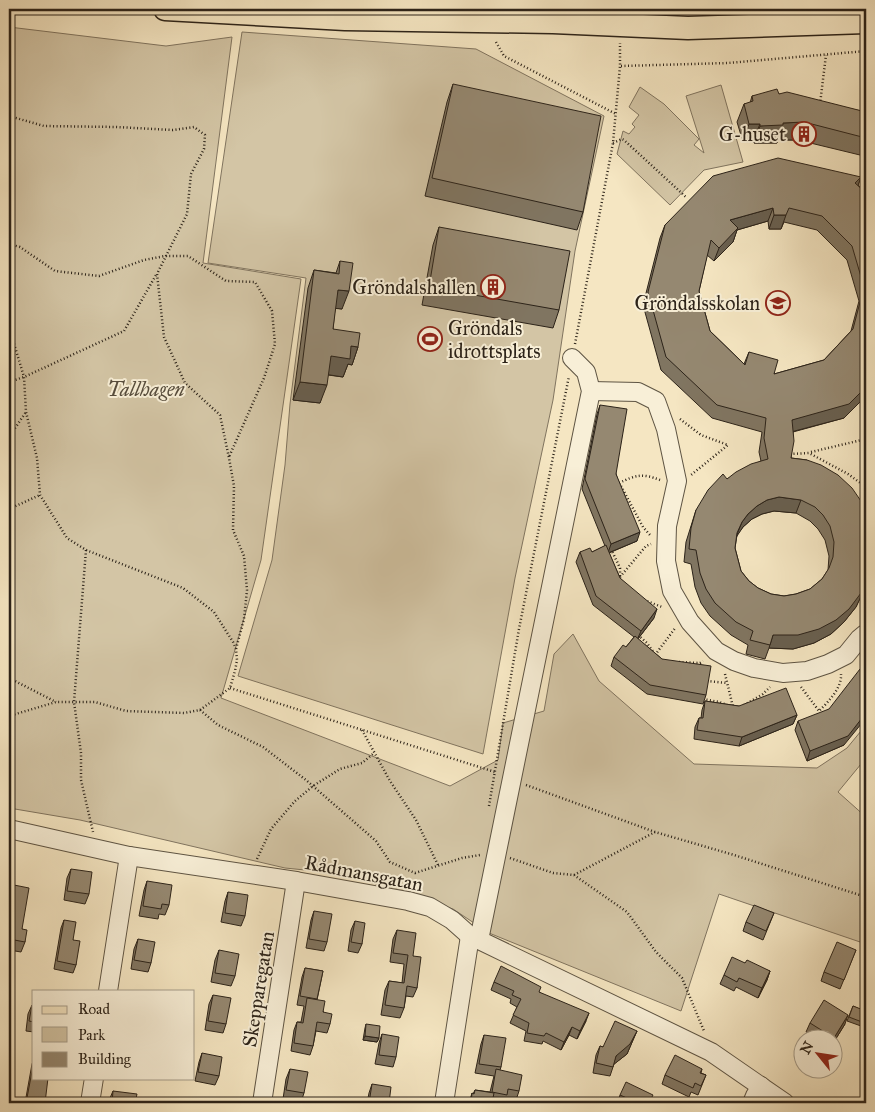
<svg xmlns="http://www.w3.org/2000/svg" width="875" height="1112" font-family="'IM FELL Great Primer',serif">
  <rect width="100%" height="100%" fill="#f5e6c2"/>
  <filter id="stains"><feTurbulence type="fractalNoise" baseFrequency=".004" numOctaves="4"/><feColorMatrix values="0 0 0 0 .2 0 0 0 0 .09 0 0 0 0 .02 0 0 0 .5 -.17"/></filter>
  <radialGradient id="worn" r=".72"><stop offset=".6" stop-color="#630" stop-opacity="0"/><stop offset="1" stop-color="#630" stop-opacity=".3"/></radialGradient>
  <g fill="#d3c5a5" stroke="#80745f">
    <path d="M 9,27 L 166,46 L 232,37 L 203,263 L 301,279 L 261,560 L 221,698 L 450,786 L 498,760 L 503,723 L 544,711 L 554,654 L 573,634 L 599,681 L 694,764 L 817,768 L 847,748 L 866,725 L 866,758 L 838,792 L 866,817 L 866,944 L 719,894 L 681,1011 L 489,933 L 453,909 L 345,874 L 285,868 L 80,820 L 9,808 Z"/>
    <path d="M 242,32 L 476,49 L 604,116 L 575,251 L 553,400 L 515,578 L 483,754 L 238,676 L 272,560 L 285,465 L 290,404 L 306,278 L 208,263 Z"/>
    <path d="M 721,85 L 743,162 L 704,170 L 670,205 L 617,154 L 623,131 L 629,134 L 635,127 L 632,124 L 639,115 L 629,107 L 640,87 L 664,104 L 699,139 L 694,145 L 704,153 L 686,96 Z"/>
  </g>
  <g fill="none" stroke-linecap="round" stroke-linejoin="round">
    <defs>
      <g id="minor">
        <path d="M 591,391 L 638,392 L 656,401 L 666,429 L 677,481 L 667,526 L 666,561 L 672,591 L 690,622 L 716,651 L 734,661 L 754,668 L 783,673 L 807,671 L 828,664 L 846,655 L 859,639 L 865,634"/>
        <path d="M 9,829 L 129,856 L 296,881 L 408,901 L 430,907 L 452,920 L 470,936 L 479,940 L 711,1052 L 785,1103"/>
        <path d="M 479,940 L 591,391 L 586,372 L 572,358"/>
        <path d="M 108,991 L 129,856"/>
        <path d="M 90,1103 L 94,1078"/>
        <path d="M 262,1103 L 296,881"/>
        <path d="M 444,1103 L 470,936"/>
        <path d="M 752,1103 L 755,1096 L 761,1086"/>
      </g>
      <path id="major" d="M 165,9 L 345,19 L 553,22 L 688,28 L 866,22"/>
    </defs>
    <use href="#minor" stroke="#5e5443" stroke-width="20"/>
    <use href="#major" stroke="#2c2319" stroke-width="25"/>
    <g stroke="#2c2319" stroke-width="2.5" stroke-dasharray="1 2.5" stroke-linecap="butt">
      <path d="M 496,42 L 504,56 L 616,114"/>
      <path d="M 621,66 L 728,63 L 866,51"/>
      <path d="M 820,104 L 826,55"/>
      <path d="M 9,116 L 44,126 L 116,127 L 173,130 L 194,127 L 205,135 L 204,149 L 191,174 L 187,214 L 157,274 L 164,337 L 185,383 L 220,415 L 229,458 L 234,486 L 233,530 L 244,556 L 247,590 L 244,619 L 236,649"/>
      <path d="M 613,143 L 622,139 L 624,140 L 687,198"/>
      <path d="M 9,244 L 20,247 L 55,271 L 99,276 L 144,260 L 165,256 L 188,256 L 226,281 L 255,282 L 272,311 L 275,344 L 264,378 L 229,457"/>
      <path d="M 9,327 L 24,377 L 26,412 L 37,458 L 40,495 L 67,538 L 86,550 L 183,588 L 214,612 L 233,642 L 236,649 L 237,660 L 235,671 L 230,688 L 200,710 L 184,713 L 126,711 L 95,702 L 56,702 L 9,716"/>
      <path d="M 575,344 L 613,143 L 620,66 L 620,43"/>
      <path d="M 9,382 L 24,377 L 124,331 L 156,275"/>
      <path d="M 680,419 L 701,435 L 728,445 L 691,475"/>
      <path d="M 9,437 L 26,412"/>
      <path d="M 811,452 L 866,439"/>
      <path d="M 790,454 L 809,453 L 848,474 L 866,487"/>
      <path d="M 619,483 C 636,475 642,473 660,480"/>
      <path d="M 621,486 L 643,527 L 650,535"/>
      <path d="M 9,509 L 40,495"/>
      <path d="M 611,549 L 620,568 L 620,577"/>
      <path d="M 86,550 L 74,702 L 81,753 L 81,780 L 93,832"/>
      <path d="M 620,577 L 646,546 L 651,544"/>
      <path d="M 644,600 L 662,607"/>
      <path d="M 638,635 L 647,643 L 654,653"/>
      <path d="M 655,655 L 676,627"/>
      <path d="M 679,662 L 700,663 L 703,661"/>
      <path d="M 725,674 L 733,707"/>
      <path d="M 9,678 L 56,702"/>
      <path d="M 707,681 L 727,683"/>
      <path d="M 801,687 L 819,711 C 828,702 842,688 841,674"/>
      <path d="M 230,688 L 495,772"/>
      <path d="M 703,699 L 719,702 L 727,705"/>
      <path d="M 744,705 L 763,694 L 770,687"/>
      <path d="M 200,710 L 218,725 L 263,747 L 306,780 L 376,841 L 390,862 L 415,873 L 462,858 L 480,855"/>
      <path d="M 362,730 L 390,781 L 416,820 L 438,865"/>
      <path d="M 526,785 L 655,832 L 734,855 L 866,897"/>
      <path d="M 489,806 L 519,629 L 569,376"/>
      <path d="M 510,858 L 553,873 L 574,875 L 627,912 L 656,952 L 682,978 L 704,1031"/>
      <path d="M 257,859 L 271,829 L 295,801 L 313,786 L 340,769 L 362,763 L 374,753"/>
      <path d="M 574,875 L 655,832"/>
    </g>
    <use href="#minor" stroke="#f8efd7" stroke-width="18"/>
    <use href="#major" stroke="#f5e6c2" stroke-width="22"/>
  </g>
  <g fill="#807561" stroke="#2c2319" fill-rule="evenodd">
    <path d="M 453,84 L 583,212 L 577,230 L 425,196 L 447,102 Z"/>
    <path d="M 779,94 L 866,112 L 866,161 L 860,155 L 798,140 L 778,140 L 777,143 L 754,143 L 753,141 L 743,142 L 737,122 L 744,104 L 750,103 L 752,96 Z"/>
    <path d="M 861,177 L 858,185 L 866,193 L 866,396 L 844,418 L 793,432 L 791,458 L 807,460 L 863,592 L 856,607 L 844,622 L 831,634 L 814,643 L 793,649 L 769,648 L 765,659 L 746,654 L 748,645 L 731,635 L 710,616 L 701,603 L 695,587 L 691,564 L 684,562 L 686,542 L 696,510 L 727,479 L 761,461 L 759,452 L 762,432 L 712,418 L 661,370 L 643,305 L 660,238 L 665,225 ZM 768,221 L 769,229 L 781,229 L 784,222 L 817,230 L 847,260 L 859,301 L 851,331 L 824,360 L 774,374 L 749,352 L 744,364 L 710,331 L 699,291 L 707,255 L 714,261 L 733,242 L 737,230 ZM 774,511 L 796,513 L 810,521 L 818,529 L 825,540 L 829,556 L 828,570 L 822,579 L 810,589 L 796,594 L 784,596 L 771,594 L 758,588 L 749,581 L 741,571 L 735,548 L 737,535 L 743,527 L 752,519 L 762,514 Z"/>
    <path d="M 439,227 L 559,310 L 553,328 L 422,305 L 433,245 Z"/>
    <path d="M 340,261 L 342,309 L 335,308 L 333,329 L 358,347 L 352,365 L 348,364 L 343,377 L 328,375 L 320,403 L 293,400 L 308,288 L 314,270 L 336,273 Z"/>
    <path d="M 600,405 L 616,474 L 637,541 L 609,553 L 620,578 L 654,618 L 638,639 L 662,659 L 706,695 L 703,704 L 647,694 L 611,666 L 614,657 L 626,647 L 634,637 L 593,605 L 576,562 L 580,552 L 592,552 L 605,546 L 582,489 L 597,414 Z"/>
    <path d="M 705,701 L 797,715 L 793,724 L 739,746 L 694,739 L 695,727 L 699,718 L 701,718 L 702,710 Z"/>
    <path d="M 798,721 L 844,745 L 807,761 L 795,730 Z"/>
    <path d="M 71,869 L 89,894 L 85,904 L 64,900 L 67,878 Z"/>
    <path d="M 147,881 L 169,905 L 165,915 L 159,914 L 158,919 L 139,916 L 144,890 Z"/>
    <path d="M 9,884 L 22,929 L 25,942 L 21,952 L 9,950 Z"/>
    <path d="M 228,892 L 245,916 L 241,926 L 221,922 L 225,901 Z"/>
    <path d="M 314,911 L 327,942 L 324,951 L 306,948 L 311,920 Z"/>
    <path d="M 774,913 L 763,940 L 743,931 L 746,922 Z"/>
    <path d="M 64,920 L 73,940 L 76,965 L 73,973 L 54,969 L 61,928 Z"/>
    <path d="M 355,921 L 362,944 L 358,953 L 348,951 L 351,930 Z"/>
    <path d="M 397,930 L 413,956 L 417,988 L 413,997 L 406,996 L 404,1008 L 400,1018 L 381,1015 L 385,990 L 389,981 L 402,983 L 404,964 L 390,962 L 393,939 Z"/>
    <path d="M 138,939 L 151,963 L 148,972 L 131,969 L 134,949 Z"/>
    <path d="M 219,950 L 235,976 L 231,986 L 211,982 L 215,960 Z"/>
    <path d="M 856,950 L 840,989 L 821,981 L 824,972 Z"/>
    <path d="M 745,963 L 770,971 L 767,980 L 758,998 L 736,987 L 734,991 L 720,984 L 724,975 Z"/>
    <path d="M 305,968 L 323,971 L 317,1000 L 330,1024 L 327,1033 L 316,1031 L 313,1046 L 310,1055 L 291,1051 L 294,1030 L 297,1022 L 301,1022 L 304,1006 L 297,1005 L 302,977 Z"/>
    <path d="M 494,982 L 539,992 L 586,1021 L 577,1039 L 569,1035 L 561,1050 L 543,1041 L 542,1044 L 524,1041 L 526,1031 L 510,1023 L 517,1007 L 510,1003 L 511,999 L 491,990 Z"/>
    <path d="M 213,995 L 226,1024 L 223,1033 L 205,1030 L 209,1004 Z"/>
    <path d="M 32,1005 L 34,1005 L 34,1032 L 26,1031 L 28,1014 Z"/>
    <path d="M 853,1006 L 866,1012 L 861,1026 L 847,1021 Z"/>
    <path d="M 810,1023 L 845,1024 L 832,1045 L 832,1040 L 819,1040 L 806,1032 Z"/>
    <path d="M 366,1024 L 379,1038 L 377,1042 L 363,1040 L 365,1028 Z"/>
    <path d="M 637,1031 L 633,1040 L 627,1054 L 614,1064 L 610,1076 L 593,1073 L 596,1055 L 600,1046 L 603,1047 Z"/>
    <path d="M 382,1034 L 396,1057 L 393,1067 L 375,1064 L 379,1043 Z"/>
    <path d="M 484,1035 L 501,1067 L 500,1070 L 519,1091 L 516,1100 L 506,1099 L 504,1103 L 493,1102 L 492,1103 L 469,1103 L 472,1093 L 473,1094 L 475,1090 L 490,1092 L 494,1076 L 475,1073 L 481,1044 Z"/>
    <path d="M 202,1053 L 219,1076 L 215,1085 L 195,1081 L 199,1062 Z"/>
    <path d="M 34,1058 L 34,1078 L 45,1103 L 25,1103 L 32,1064 Z"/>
    <path d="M 290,1069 L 304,1093 L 301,1102 L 283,1099 L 286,1079 Z"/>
    <path d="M 702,1069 L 701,1073 L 706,1075 L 698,1095 L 691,1092 L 689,1097 L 662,1084 L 665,1075 Z"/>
    <path d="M 372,1084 L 389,1103 L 367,1103 L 369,1093 Z"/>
    <path d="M 113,1091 L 135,1103 L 110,1103 L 110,1098 Z"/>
    <path d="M 620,1095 L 650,1103 L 617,1103 Z"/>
  </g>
  <g fill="#685f4f" stroke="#2c2319">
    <path d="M 804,122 L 798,140 L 778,140 L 777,143 L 754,143 L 760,126 L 783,123 Z"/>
    <path d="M 749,124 L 760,124 L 753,141 L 743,142 Z"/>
    <path d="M 861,177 L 856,191 L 855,183 Z"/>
    <path d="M 773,208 L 768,221 L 737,230 L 733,242 L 714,261 L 730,220 Z"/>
    <path d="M 774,215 L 786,215 L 781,229 L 769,229 Z"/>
    <path d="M 338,290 L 349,291 L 342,309 L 331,308 Z"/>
    <path d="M 351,346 L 358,347 L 352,365 L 348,364 L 343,377 L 324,374 L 331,356 Z"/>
    <path d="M 300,382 L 327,385 L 320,403 L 293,400 Z"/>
    <path d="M 866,387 L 866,396 L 844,418 L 787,433 L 792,420 Z"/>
    <path d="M 779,497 L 801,500 L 796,513 L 774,511 L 762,514 L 752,519 L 743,527 L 737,536 L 732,547 L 742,522 L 748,514 L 757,506 L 767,500 Z"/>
    <path d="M 640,532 L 637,541 L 608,553 L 611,544 Z"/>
    <path d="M 866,583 L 863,592 L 856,607 L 844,622 L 831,634 L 814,643 L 793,649 L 769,648 L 773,635 Z"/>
    <path d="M 657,609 L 654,618 L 637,640 L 641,631 Z"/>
    <path d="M 866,713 L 866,718 L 844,745 L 807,761 L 810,751 Z"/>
    <path d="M 797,715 L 793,724 L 739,746 L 742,737 Z"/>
    <path d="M 770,971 L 767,980 L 758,998 L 762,988 Z"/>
    <path d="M 589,1013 L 586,1021 L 577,1039 L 580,1031 Z"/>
    <path d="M 848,1015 L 845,1024 L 832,1045 L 834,1038 Z"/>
    <path d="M 572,1027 L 569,1035 L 561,1050 L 564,1042 Z"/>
    <path d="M 637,1031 L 633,1040 L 627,1054 L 613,1065 L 616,1056 Z"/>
    <path d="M 365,1036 L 379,1038 L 377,1042 L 363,1040 Z"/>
  </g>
  <g fill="#958871" stroke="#2c2319" fill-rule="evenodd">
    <path d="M 453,84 L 601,116 L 583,212 L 432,178 Z"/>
    <path d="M 777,89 L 779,94 L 787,92 L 866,112 L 866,138 L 804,122 L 783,123 L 783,125 L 760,126 L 760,124 L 749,124 L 744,104 L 753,101 L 752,96 Z"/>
    <path d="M 778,158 L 861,177 L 855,183 L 866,193 L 866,387 L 849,404 L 792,420 L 794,441 L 791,458 L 807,460 L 821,465 L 838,475 L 852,488 L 863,504 L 866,511 L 866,583 L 861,593 L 849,609 L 836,620 L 819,629 L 798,635 L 773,635 L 770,645 L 750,640 L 753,631 L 736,622 L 715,603 L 706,589 L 700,573 L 696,550 L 689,549 L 691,528 L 696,510 L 708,490 L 723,474 L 727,479 L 736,472 L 751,464 L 768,459 L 764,438 L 766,418 L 717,405 L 666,357 L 648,292 L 665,225 L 713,176 ZM 773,208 L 774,215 L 786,215 L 789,208 L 822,216 L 852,246 L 864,287 L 853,329 L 824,360 L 774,374 L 778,360 L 749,352 L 745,365 L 710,331 L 699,291 L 711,240 L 719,248 L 738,228 L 730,220 ZM 779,497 L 801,500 L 815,507 L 823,515 L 830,526 L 834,542 L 833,557 L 829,568 L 822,579 L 810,589 L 796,594 L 784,596 L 771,594 L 758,588 L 749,581 L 741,571 L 735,548 L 737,533 L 742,522 L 748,514 L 757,506 L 767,500 Z"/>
    <path d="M 439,227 L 570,251 L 559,310 L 429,287 Z"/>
    <path d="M 340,261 L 353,263 L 349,291 L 338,290 L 333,329 L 360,333 L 358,347 L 351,346 L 350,359 L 331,356 L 327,385 L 300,382 L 314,270 L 339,274 Z"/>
    <path d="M 600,405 L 627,409 L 616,474 L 640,532 L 611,544 L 585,479 Z"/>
    <path d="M 606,545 L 620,578 L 657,609 L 641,631 L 596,596 L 580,552 L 590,548 L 592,552 Z"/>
    <path d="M 635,636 L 662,659 L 711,666 L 706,695 L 650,685 L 614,657 L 623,645 L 626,647 Z"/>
    <path d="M 860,669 L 866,674 L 866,713 L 848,736 L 810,751 L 798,721 L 829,709 Z"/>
    <path d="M 786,688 L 797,715 L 742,737 L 697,730 L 699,718 L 703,718 L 705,701 L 739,706 Z"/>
    <path d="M 71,869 L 92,872 L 89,894 L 67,891 Z"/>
    <path d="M 147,881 L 172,885 L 169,905 L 162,904 L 161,909 L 143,906 Z"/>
    <path d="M 9,884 L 29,888 L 22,929 L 27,930 L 25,942 L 9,939 Z"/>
    <path d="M 228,892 L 248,895 L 245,916 L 225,913 Z"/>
    <path d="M 754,905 L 774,913 L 766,931 L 746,922 Z"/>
    <path d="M 314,911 L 332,914 L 327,942 L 309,939 Z"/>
    <path d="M 64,920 L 76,922 L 73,940 L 80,941 L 76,965 L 57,961 Z"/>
    <path d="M 355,921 L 365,923 L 362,944 L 351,942 Z"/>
    <path d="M 397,930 L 416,933 L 413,956 L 421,957 L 417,988 L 407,986 L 404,1008 L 385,1005 L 389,981 L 404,983 L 408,955 L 393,953 Z"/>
    <path d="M 138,939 L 155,942 L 151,963 L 134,960 Z"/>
    <path d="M 837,942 L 856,950 L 844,980 L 824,972 Z"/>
    <path d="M 219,950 L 239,954 L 235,976 L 215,973 Z"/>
    <path d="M 732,957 L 745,963 L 747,960 L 770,971 L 762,988 L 739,978 L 737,982 L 724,975 Z"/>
    <path d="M 501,966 L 541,987 L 539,992 L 589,1013 L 580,1031 L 572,1027 L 564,1042 L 546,1033 L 544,1036 L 527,1033 L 529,1023 L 513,1015 L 521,999 L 512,995 L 514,991 L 494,982 Z"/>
    <path d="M 305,968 L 323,971 L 317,999 L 300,996 Z"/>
    <path d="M 213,995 L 231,998 L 226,1024 L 208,1021 Z"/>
    <path d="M 307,998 L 325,1001 L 323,1012 L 332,1014 L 330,1024 L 317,1022 L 313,1046 L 294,1043 L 297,1022 L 303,1023 Z"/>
    <path d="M 824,1000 L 848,1015 L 834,1038 L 810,1023 Z"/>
    <path d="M 32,1005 L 34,1005 L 34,1022 L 29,1021 Z"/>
    <path d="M 853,1006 L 866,1011 L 862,1022 L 849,1017 Z"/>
    <path d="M 615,1021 L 637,1031 L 630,1044 L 616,1056 L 613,1067 L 596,1063 L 600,1046 L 603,1047 Z"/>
    <path d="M 366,1024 L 380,1026 L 379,1038 L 365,1036 Z"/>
    <path d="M 382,1034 L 399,1037 L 396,1057 L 379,1055 Z"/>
    <path d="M 484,1035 L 506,1038 L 501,1067 L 479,1064 Z"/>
    <path d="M 202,1053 L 222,1057 L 219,1076 L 198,1072 Z"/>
    <path d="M 675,1055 L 702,1069 L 700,1073 L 706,1075 L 701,1086 L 695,1083 L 693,1088 L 665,1075 Z"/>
    <path d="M 34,1061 L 34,1078 L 48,1078 L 45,1103 L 26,1103 Z"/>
    <path d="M 290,1069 L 308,1072 L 304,1093 L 286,1090 Z"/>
    <path d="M 496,1069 L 522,1075 L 519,1091 L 508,1089 L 507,1095 L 492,1092 Z"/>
    <path d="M 626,1082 L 653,1095 L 649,1103 L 638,1103 L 620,1095 Z"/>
    <path d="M 372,1084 L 391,1087 L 389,1103 L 369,1103 Z"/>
    <path d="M 475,1090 L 494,1093 L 492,1103 L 471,1103 L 472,1093 L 474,1094 Z"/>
    <path d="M 113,1091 L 137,1094 L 135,1103 L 112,1103 Z"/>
  </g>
  <defs>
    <symbol id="building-ring" viewBox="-11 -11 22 22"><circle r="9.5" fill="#f8efd7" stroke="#8f2418" stroke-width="1.5"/><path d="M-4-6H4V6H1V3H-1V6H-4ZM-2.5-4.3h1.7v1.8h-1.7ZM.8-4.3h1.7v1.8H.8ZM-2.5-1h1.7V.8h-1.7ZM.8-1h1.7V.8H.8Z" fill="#8f2418"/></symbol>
    <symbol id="school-ring" viewBox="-11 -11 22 22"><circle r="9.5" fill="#f8efd7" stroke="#8f2418" stroke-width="1.5"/><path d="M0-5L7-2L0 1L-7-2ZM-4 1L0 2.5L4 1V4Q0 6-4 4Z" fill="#8f2418"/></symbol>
    <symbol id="stadium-ring" viewBox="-11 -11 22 22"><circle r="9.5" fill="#f8efd7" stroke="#8f2418" stroke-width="1.5"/><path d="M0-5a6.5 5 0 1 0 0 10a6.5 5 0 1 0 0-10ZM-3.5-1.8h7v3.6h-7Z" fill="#8f2418"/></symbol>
  </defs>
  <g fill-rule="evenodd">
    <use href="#building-ring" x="790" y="120" width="28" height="28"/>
    <use href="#building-ring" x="479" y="273" width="28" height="28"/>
    <use href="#school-ring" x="764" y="289" width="28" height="28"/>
    <use href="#stadium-ring" x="416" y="325" width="28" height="28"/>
  </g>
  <g text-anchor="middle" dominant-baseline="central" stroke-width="4" stroke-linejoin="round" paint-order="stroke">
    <g font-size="20" fill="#2c2319" stroke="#f8efd7" text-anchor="end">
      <text x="786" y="134">G-huset</text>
      <text x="476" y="287">Gröndalshallen</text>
      <text x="760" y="303">Gröndalsskolan</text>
      <text x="448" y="328" text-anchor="start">Gröndals<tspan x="448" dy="23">idrottsplats</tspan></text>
    </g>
    <g font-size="20" font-style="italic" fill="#564c3c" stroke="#f8efd7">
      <text x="146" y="389">Tallhagen</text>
    </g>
    <g font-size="20" fill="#2c2319" stroke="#f8efd7">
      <text transform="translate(364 873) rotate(11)">Rådmansgatan</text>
      <text transform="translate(258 989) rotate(-81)">Skepparegatan</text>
    </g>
  </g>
  <rect width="875" height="1112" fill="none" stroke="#f5e6c2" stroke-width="30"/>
  <rect x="10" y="10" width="855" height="1092" fill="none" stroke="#2c2319" stroke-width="2.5"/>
  <rect x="15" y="15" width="845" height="1082" fill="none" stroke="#2c2319"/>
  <rect x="32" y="990" width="162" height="90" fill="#f8efd7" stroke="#a69d8b"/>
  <rect x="42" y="1006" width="25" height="8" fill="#f5e6c2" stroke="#a69d8b"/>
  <text x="78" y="1014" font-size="15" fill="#2c2319">Road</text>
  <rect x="42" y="1027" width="25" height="15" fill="#d3c5a5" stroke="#a69d8b"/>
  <text x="78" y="1040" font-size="15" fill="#2c2319">Park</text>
  <rect x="42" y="1052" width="25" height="15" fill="#958871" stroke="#a69d8b"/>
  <text x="78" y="1064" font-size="15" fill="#2c2319">Building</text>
  <g transform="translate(818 1054) rotate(300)"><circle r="24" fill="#f8efd7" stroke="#a69d8b"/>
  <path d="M0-4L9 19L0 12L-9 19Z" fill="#8f2418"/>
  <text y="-8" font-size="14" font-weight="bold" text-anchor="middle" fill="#2c2319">N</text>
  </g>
  <rect width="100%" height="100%" filter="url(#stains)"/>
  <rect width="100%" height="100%" fill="url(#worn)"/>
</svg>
